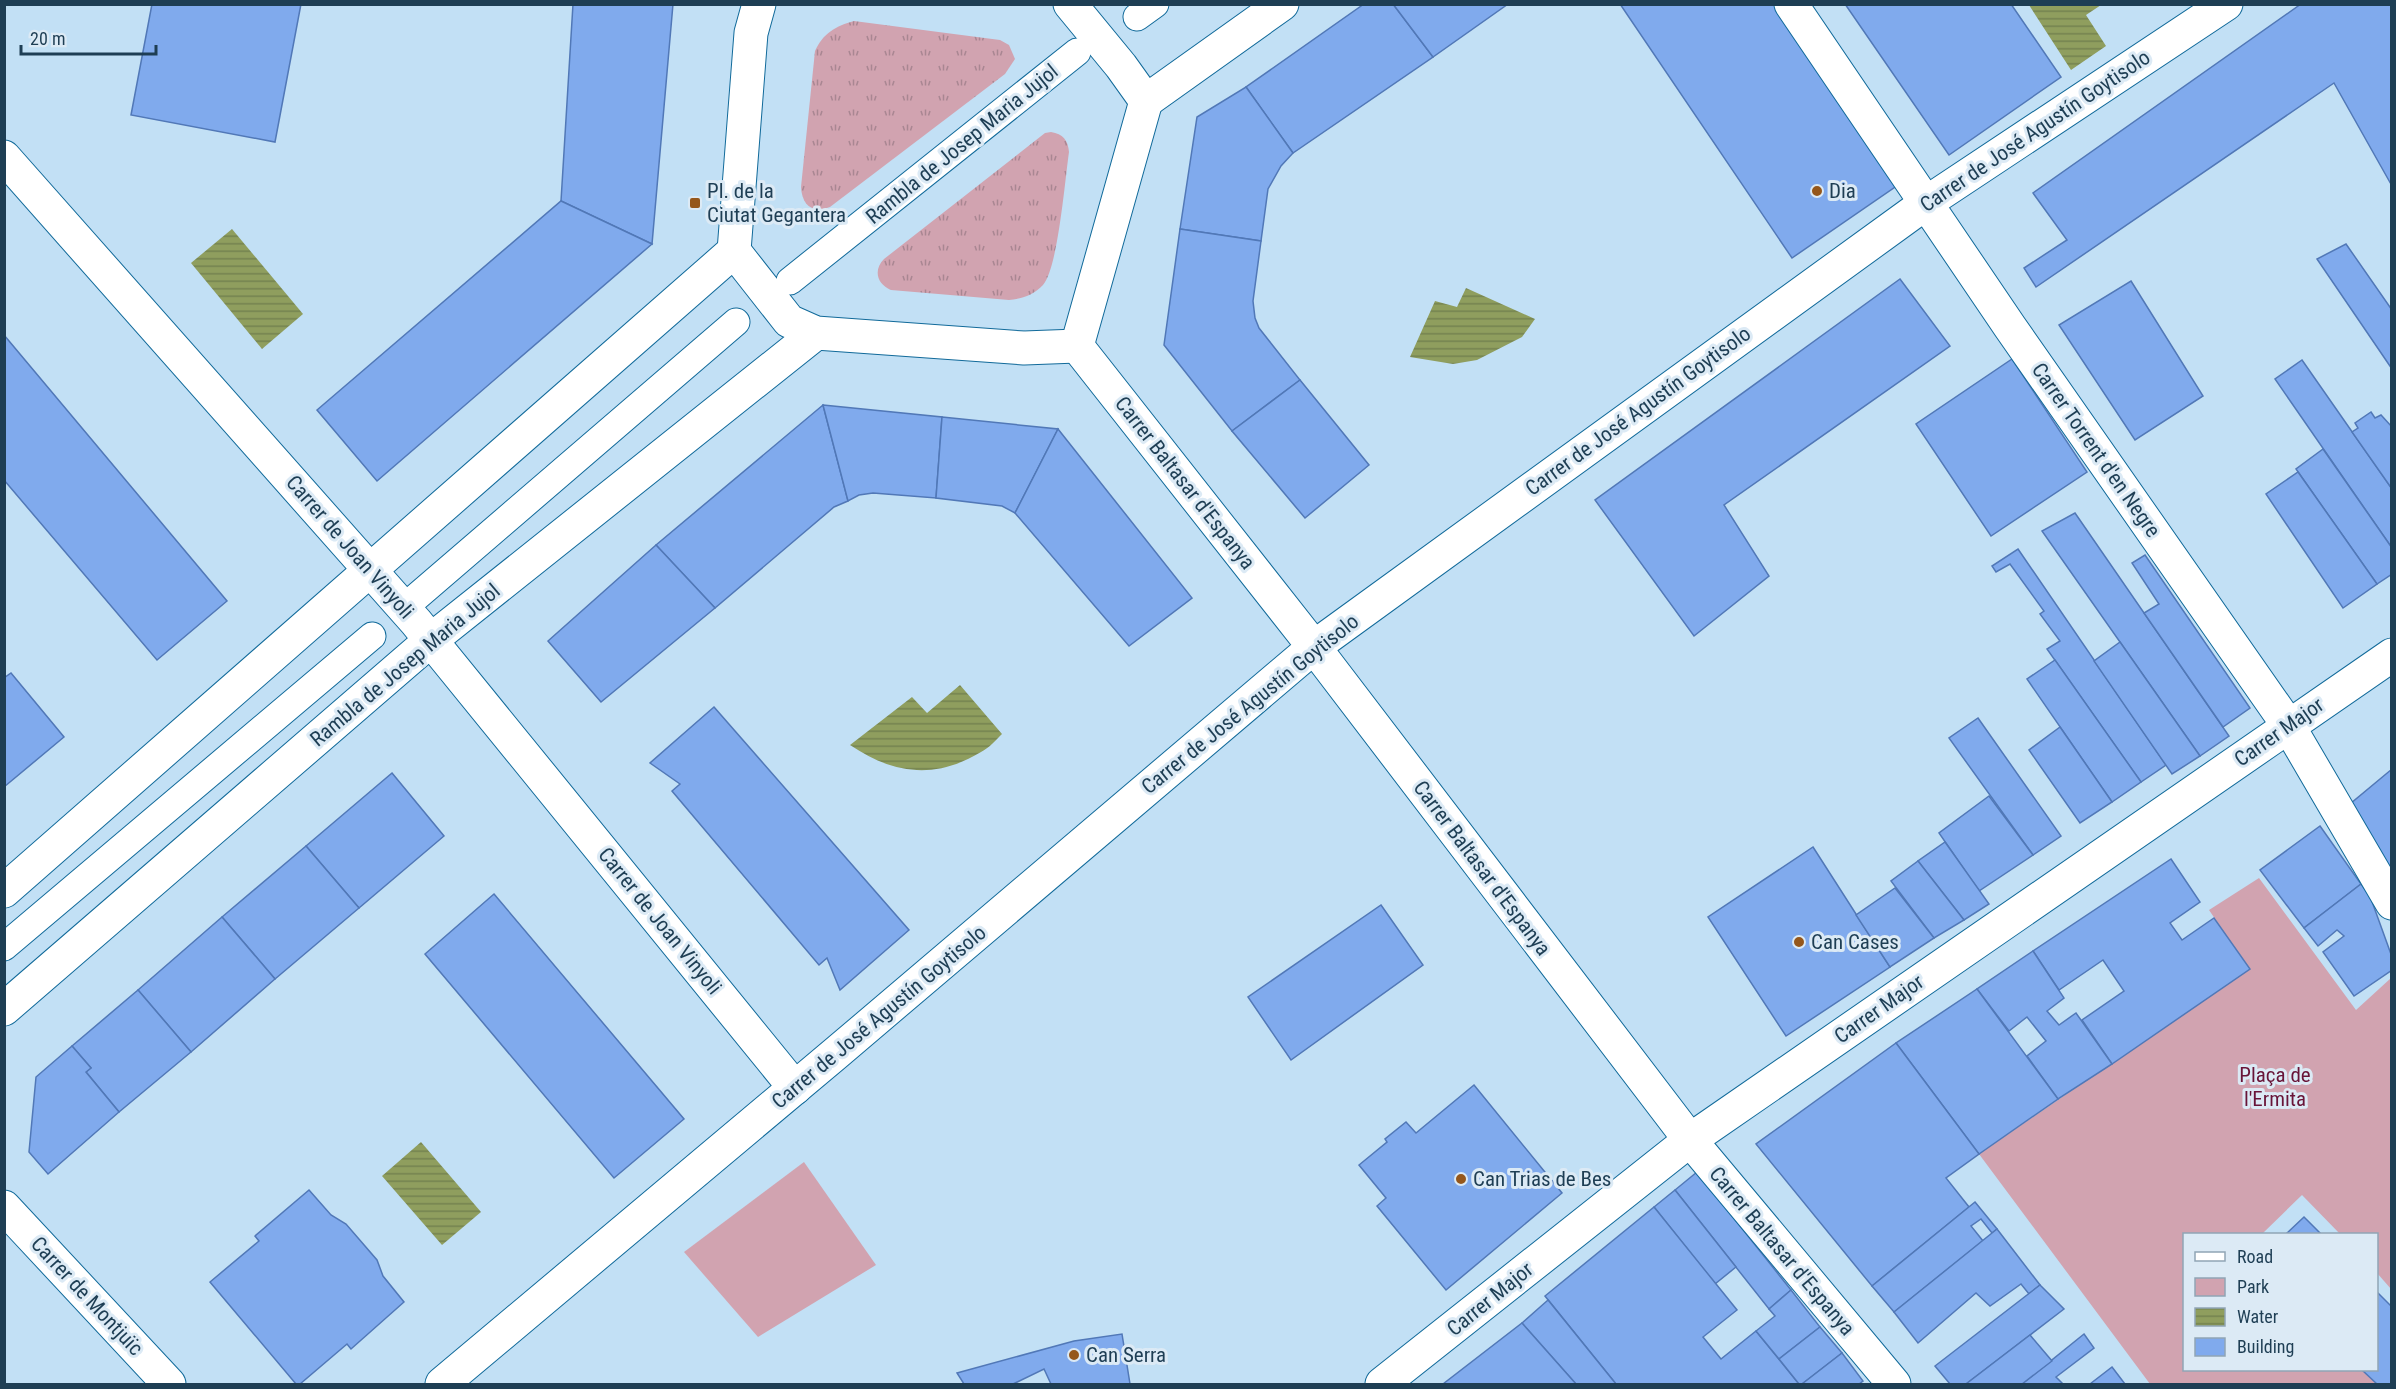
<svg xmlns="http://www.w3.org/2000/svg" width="2396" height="1389" font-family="'Roboto Condensed',sans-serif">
  <defs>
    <pattern id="grass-tufts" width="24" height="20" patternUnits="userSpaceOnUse" patternTransform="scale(1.5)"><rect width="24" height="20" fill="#d1a3b0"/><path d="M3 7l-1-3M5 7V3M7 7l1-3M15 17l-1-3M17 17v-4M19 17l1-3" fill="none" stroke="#a98692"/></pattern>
    <pattern id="water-rules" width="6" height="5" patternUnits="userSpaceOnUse" patternTransform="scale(1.5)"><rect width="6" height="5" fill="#8f9e5e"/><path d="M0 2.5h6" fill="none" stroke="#748250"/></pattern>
  </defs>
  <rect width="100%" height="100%" fill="#c2e0f5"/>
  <g fill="url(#grass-tufts)">
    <path d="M 854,21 L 1000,40 L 1009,45 L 1015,59 L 1005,74 L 830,207 C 812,214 802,205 801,187 L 815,51 C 823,33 836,26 854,21 Z"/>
    <path d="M 1051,132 C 1063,134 1068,140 1069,152 C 1065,179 1058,268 1043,285 C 1034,295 1021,299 1009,300 L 891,290 C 877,284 873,270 884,259 L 1045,133 Z"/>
  </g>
  <g fill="#d1a3b0">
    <path d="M 2259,878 L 2356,1010 L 2391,978 L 2391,1289 L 2377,1273 L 2376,1234 L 2340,1234 L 2302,1195 L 2262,1234 L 2184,1234 L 2184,1370 L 2362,1370 L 2377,1384 L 2150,1384 L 1979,1154 L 2249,969 L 2209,910 Z"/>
    <path d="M 804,1162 L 876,1265 L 758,1337 L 684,1252 Z"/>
  </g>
  <g fill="url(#water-rules)">
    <path d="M 2031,4 L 2101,5 L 2086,15 L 2106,46 L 2071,70 L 2029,5 Z"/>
    <path d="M 232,229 L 303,314 L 262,349 L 191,263 Z"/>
    <path d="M 1466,288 L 1535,319 L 1522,337 L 1477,360 L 1453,364 L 1410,357 L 1435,301 L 1457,307 Z"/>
    <path d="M 960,685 L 1002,734 C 996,740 989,748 981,752 C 935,780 893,774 850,745 L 912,697 L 927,713 Z"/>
    <path d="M 421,1142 L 481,1212 L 442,1245 L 382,1176 Z"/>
  </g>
  <g fill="#80aaed" stroke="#5178b7" stroke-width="1.5">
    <path d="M 152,4 L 301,4 L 275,142 L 131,115 Z"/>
    <path d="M 573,4 L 673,4 L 652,244 L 561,201 Z"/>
    <path d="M 1364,4 L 1393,4 L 1433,57 L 1293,153 L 1246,87 Z"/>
    <path d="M 1393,4 L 1508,4 L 1433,57 Z"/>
    <path d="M 1620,4 L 1776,4 L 1898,185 L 1792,258 Z"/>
    <path d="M 1845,4 L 2011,4 L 2061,77 L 1949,155 Z"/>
    <path d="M 2301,4 L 2392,4 L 2392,186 L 2334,83 L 2036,287 L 2024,268 L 2067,240 L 2033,193 Z"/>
    <path d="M 1246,87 L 1293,153 L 1281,166 L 1268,189 L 1261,241 L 1180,229 L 1197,117 Z"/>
    <path d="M 561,201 L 652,244 L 377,481 L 317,410 Z"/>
    <path d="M 1180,229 L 1261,241 L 1253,301 L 1255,318 L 1259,328 L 1300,380 L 1232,431 L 1164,345 Z"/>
    <path d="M 2346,244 L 2392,310 L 2392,369 L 2317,259 Z"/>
    <path d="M 1900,279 L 1950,346 L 1724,505 L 1769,576 L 1694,636 L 1595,500 Z"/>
    <path d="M 2131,281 L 2203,396 L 2135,440 L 2059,325 Z"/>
    <path d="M 4,335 L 227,601 L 157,660 L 4,480 Z"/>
    <path d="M 2012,359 L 2087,472 L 1991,536 L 1916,424 Z"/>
    <path d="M 2302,360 L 2392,489 L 2392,548 L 2275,379 Z"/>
    <path d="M 1300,380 L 1369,465 L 1305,518 L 1232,431 Z"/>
    <path d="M 823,405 L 848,501 L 834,507 L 715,608 L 656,545 Z"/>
    <path d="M 823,405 L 942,417 L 936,498 L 873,493 L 859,495 L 848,501 Z"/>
    <path d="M 2371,412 L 2375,418 L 2381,415 L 2392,427 L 2392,489 L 2352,432 L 2358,428 L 2355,423 Z"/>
    <path d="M 942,417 L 1058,429 L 1015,513 L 1002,506 L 936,498 Z"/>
    <path d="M 1058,429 L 1192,598 L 1129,646 L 1015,513 Z"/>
    <path d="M 2323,449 L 2392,548 L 2392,574 L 2377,584 L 2296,469 Z"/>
    <path d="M 2298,472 L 2377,584 L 2343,608 L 2266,494 Z"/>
    <path d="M 2075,513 L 2229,736 L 2200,756 L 2042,531 Z"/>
    <path d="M 656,545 L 715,608 L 601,702 L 548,641 Z"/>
    <path d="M 2018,549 L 2166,765 L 2141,782 L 2047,649 L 2060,641 L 2040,614 L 2044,611 L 2010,564 L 1996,572 L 1992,566 Z"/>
    <path d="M 2145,555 L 2250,708 L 2223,727 L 2144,613 L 2159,604 L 2132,563 Z"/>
    <path d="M 2120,642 L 2200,756 L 2172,774 L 2094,661 Z"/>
    <path d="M 2055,660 L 2141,782 L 2112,802 L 2027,679 Z"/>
    <path d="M 11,673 L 64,737 L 4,787 L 4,678 Z"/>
    <path d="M 714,707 L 909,930 L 840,990 L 827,958 L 819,965 L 672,791 L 680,784 L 650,763 Z"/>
    <path d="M 1978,718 L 2061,836 L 2033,855 L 1949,738 Z"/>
    <path d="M 2060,727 L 2112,802 L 2080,823 L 2029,750 Z"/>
    <path d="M 2392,769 L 2392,886 L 2344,809 Z"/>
    <path d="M 392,773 L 444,836 L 359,908 L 306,846 Z"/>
    <path d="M 1989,796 L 2033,855 L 1979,891 L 1939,833 Z"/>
    <path d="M 2320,826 L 2361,884 L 2304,928 L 2260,870 Z"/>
    <path d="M 1945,842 L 1989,904 L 1964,920 L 1918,861 Z"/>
    <path d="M 306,846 L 359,908 L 275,979 L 222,917 Z"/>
    <path d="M 1813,847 L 1890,967 L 1786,1036 L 1708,917 Z"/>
    <path d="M 2171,859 L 2200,902 L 2170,923 L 2182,940 L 2214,918 L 2250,969 L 2112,1064 L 2082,1020 L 2124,991 L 2103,960 L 2059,990 L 2033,951 Z"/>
    <path d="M 1918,861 L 1964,920 L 1934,938 L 1891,881 Z"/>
    <path d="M 2361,884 L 2370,896 L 2392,957 L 2392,970 L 2354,996 L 2323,952 L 2344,936 L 2337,930 L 2318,946 L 2304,928 Z"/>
    <path d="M 1895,888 L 1934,938 L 1890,967 L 1856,915 Z"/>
    <path d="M 494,894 L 684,1119 L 614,1178 L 425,954 Z"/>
    <path d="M 1381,905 L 1423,965 L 1291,1060 L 1248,997 Z"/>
    <path d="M 222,917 L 275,979 L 191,1052 L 138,990 Z"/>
    <path d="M 2033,951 L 2064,998 L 2047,1011 L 2059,1025 L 2076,1013 L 2112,1064 L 2058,1099 L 2027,1056 L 2046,1041 L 2027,1017 L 2009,1031 L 1977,989 Z"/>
    <path d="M 1977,989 L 2058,1099 L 1979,1154 L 1896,1043 Z"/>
    <path d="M 138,990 L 191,1052 L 119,1112 L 86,1072 L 91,1068 L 72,1046 Z"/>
    <path d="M 1896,1043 L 1979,1154 L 1946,1178 L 1969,1207 L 1872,1286 L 1756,1144 Z"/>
    <path d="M 72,1046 L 91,1068 L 86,1072 L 119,1112 L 48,1174 L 29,1152 L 36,1077 Z"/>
    <path d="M 1474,1085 L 1562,1193 L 1446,1290 L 1377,1206 L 1386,1198 L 1359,1165 L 1387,1142 L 1385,1139 L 1406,1122 L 1416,1133 Z"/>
    <path d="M 1697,1172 L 1791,1290 L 1769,1309 L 1675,1190 Z"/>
    <path d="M 309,1190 L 331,1215 L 346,1224 L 377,1260 L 383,1276 L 404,1302 L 351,1349 L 347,1344 L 300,1384 L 296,1384 L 210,1282 L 259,1241 L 255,1236 Z"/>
    <path d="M 1675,1190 L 1736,1267 L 1715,1284 L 1654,1207 Z"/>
    <path d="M 1975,1202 L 1997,1229 L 1992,1233 L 1981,1219 L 1971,1226 L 1983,1241 L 1894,1312 L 1872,1286 Z"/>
    <path d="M 1654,1207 L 1737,1310 L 1703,1337 L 1721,1359 L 1756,1331 L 1799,1384 L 1616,1384 L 1545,1296 Z"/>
    <path d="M 2304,1217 L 2321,1234 L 2286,1234 Z"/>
    <path d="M 1997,1229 L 2040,1285 L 2029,1294 L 2021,1284 L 1990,1306 L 1976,1293 L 1918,1343 L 1894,1312 Z"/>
    <path d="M 2040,1285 L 2064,1309 L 1966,1384 L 1950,1384 L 1935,1366 Z"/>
    <path d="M 1791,1290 L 1820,1327 L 1779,1359 L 1756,1331 L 1775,1316 L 1769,1309 Z"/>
    <path d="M 2376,1291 L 2392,1307 L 2392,1384 L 2377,1384 L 2362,1370 L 2376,1370 Z"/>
    <path d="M 1548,1300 L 1616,1384 L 1576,1384 L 1522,1323 Z"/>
    <path d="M 1522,1323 L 1576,1384 L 1443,1384 Z"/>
    <path d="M 1820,1327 L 1842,1353 L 1802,1384 L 1799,1384 L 1779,1359 Z"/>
    <path d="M 1122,1334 L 1130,1384 L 1051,1384 L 1044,1369 L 1013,1384 L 964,1384 L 957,1373 L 1074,1341 Z"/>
    <path d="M 2084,1334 L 2094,1348 L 2056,1377 L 2063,1384 L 2022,1384 Z"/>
    <path d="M 2030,1335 L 2052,1361 L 2022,1384 L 1966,1384 Z"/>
    <path d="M 1842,1353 L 1863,1381 L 1859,1384 L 1802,1384 Z"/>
    <path d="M 2112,1367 L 2125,1384 L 2090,1384 Z"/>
  </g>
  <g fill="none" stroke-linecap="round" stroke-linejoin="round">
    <defs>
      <g id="pedestrian">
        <path d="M 1137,17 L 1155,4"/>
        <path d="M 790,281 L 1077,52"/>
        <path d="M 414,599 L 736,322"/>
        <path d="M 4,947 L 372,636"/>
      </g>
      <g id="minor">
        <path d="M 1791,4 L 2010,327 L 2288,725 L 2392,903"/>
        <path d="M 4,157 L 416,622 L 795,1088"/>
        <path d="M 1077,346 L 1314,647 L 1690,1140 L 1894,1384"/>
        <path d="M 4,1207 L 169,1384"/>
        <path d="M 442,1384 L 835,1054 L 1314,647 L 1926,203 L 2226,4"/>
      </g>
      <g id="tertiary">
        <path d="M 759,4 L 751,33 L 734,251 L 789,321 L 816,333 L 1024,348 L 1077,346 L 1146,101 L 1121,66 L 1070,4"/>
        <path d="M 1146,101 L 1282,4"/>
        <path d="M 4,891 L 734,251"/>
        <path d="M 4,1009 L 431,640 L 816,333"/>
        <path d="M 1382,1384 L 1690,1140 L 2392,655"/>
      </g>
    </defs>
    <use href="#pedestrian" stroke="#116a9a" stroke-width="29"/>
    <use href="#minor" stroke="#116a9a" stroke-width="35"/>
    <use href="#tertiary" stroke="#116a9a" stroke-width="35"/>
    <use href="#pedestrian" stroke="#fff" stroke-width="27"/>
    <use href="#minor" stroke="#fff" stroke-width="33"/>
    <use href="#tertiary" stroke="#fff" stroke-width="33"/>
  </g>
  <g fill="#95571b" stroke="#dceaf5" stroke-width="2">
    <circle cx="1817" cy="191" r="6"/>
    <rect x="689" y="197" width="12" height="12" rx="3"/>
    <circle cx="1799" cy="942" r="6"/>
    <circle cx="1461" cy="1179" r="6"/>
    <circle cx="1074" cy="1355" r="6"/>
  </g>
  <g text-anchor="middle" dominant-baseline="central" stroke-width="6" stroke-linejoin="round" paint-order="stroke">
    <g font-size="21" fill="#1e3e54" stroke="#dceaf5">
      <text transform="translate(2035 131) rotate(-34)">Carrer de José Agustín Goytisolo</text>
      <text transform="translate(962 144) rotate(-39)">Rambla de Josep Maria Jujol</text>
      <text transform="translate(1638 411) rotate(-36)">Carrer de José Agustín Goytisolo</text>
      <text transform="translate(2096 450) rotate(55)">Carrer Torrent d'en Negre</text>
      <text transform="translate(1185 483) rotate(52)">Carrer Baltasar d'Espanya</text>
      <text transform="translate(350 547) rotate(49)">Carrer de Joan Vinyoli</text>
      <text transform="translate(405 665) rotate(-40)">Rambla de Josep Maria Jujol</text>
      <text transform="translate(1250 704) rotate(-39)">Carrer de José Agustín Goytisolo</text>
      <text transform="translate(2279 732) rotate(-35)">Carrer Major</text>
      <text transform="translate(1482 868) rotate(53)">Carrer Baltasar d'Espanya</text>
      <text transform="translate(660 921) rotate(51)">Carrer de Joan Vinyoli</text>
      <text transform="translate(1879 1009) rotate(-35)">Carrer Major</text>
      <text transform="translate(879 1017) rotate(-40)">Carrer de José Agustín Goytisolo</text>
      <text transform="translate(1782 1251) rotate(50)">Carrer Baltasar d'Espanya</text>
      <text transform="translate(87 1296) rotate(47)">Carrer de Montjuïc</text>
      <text transform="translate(1490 1299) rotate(-39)">Carrer Major</text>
    </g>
    <g font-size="21" fill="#1e3e54" stroke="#dceaf5" text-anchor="start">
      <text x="707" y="191">Pl. de la<tspan x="707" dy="24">Ciutat Gegantera</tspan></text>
      <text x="1829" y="191">Dia</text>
      <text x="1811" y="942">Can Cases</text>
      <text x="1473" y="1179">Can Trias de Bes</text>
      <text x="1086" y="1355">Can Serra</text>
    </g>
    <g font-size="21" fill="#681438" stroke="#dceaf5">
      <text x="2275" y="1075">Plaça de<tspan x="2275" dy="24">l'Ermita</tspan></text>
    </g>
  </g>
  <rect width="2396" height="1389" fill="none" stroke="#1e3e54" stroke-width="12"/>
  <rect x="2183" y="1233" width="195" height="138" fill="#dceaf5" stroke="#90a5b5" stroke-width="1.5"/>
  <rect x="2195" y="1252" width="30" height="9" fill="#ffffff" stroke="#90a5b5" stroke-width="1.5"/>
  <text x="2237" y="1263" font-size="18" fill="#1e3e54">Road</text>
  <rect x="2195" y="1278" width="30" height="18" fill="#d1a3b0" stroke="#90a5b5" stroke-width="1.5"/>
  <text x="2237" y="1293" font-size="18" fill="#1e3e54">Park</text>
  <rect x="2195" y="1308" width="30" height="18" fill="url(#water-rules)" stroke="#90a5b5" stroke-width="1.5"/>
  <text x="2237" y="1323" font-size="18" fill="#1e3e54">Water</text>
  <rect x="2195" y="1338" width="30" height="18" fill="#80aaed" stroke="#90a5b5" stroke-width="1.5"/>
  <text x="2237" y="1353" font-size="18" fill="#1e3e54">Building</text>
  <path d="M21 45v9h135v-9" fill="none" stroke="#1e3e54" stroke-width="3"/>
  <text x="30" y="45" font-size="18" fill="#1e3e54" stroke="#dceaf5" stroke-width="4.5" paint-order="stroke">20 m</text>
</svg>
